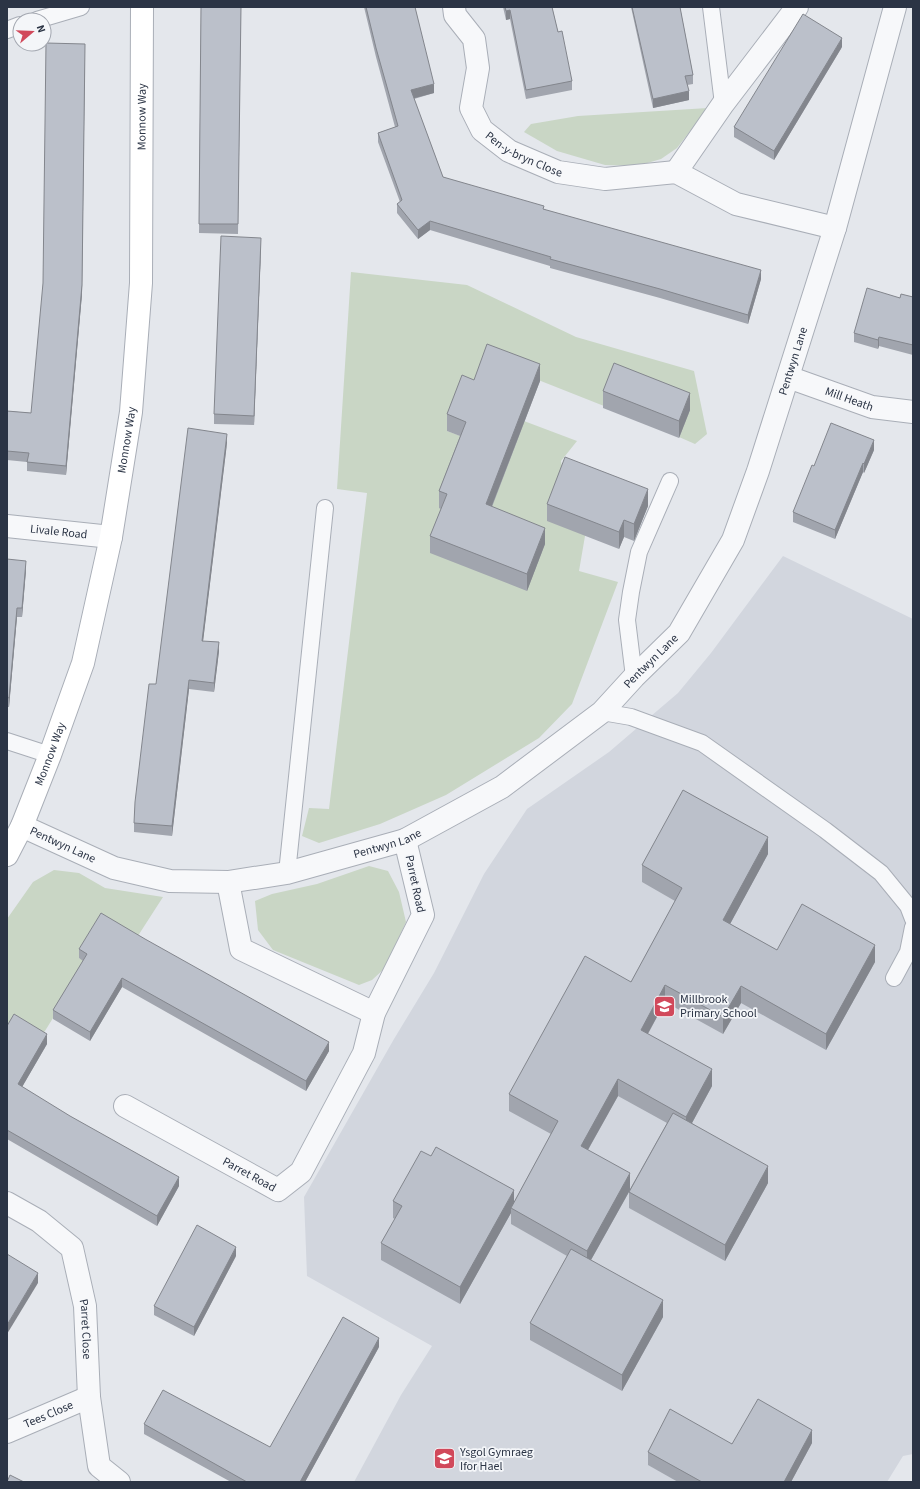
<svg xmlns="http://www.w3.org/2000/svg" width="920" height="1489" font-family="'Source Sans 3',sans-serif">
  <rect width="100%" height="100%" fill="#e4e7ec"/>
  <path fill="#d2d6de" d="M 783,556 L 913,619 L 913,1454 L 903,1456 L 887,1482 L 354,1482 L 401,1395 L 432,1346 L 307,1276 L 304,1197 L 394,1039 L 434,973 L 484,874 L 527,809 L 609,752 L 678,693 L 711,653 Z"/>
  <g fill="#c9d6c5">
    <path d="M 708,108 L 677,148 L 661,159 L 637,166 L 605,165 L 557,151 L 524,132 L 531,124 L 578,116 Z"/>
    <path d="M 351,272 L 467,285 L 576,337 L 694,371 L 707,434 L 695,444 L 679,437 L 690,409 L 604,406 L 488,360 L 447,431 L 466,438 L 486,521 L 516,418 L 577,441 L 561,461 L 564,477 L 589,526 L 585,536 L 579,571 L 618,582 L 572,704 L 539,738 L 446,795 L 380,824 L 319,843 L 302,836 L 309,808 L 329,809 L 367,493 L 337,489 Z"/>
    <path d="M 369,866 L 388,871 L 399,892 L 406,922 L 385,968 L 372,980 L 359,985 L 273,950 L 258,930 L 255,901 L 272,894 L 317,884 Z"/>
    <path d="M 54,870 L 79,873 L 105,888 L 163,897 L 134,942 L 79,958 L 87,963 L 40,1039 L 7,1035 L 7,919 L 33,882 Z"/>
  </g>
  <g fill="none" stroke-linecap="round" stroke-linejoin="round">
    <defs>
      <g id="lane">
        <path d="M 711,7 L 723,104"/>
        <path d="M 37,20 L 81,7"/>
        <path d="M 7,30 L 20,25"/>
        <path d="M 634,677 L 627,620 L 631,592 L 639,552 L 670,481"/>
        <path d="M 602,712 L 631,717 L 702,743 L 825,830 L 881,873 L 908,906 L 913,919"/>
        <path d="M 7,741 L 50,755"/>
        <path d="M 287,873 L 325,508"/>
        <path d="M 894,978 L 908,952 L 913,927"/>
      </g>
      <g id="street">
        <path id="s1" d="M 454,7 L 455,15 L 474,39 L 478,68 L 471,108 L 482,130 L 509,151 L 558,172 L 605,179 L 676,172 L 736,204 L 835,228"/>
        <path d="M 676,172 L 723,104 L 797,7"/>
        <path id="s2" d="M 788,377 L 872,407 L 913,412"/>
        <path id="s3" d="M 7,526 L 111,537"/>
        <path id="s4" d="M 22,826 L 114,868 L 170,881 L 228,882 L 287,873 L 405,840 L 502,787 L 602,712 L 634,677 L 679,633 L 733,540 L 758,471 L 835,228 L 895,7"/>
        <path d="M 228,882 L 241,949 L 374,1013"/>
        <path id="s5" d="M 125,1106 L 278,1190 L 301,1172 L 364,1053 L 374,1013 L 423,915 L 405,840"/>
        <path id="s6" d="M 7,1203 L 39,1221 L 72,1248 L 85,1306 L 89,1397 L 99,1466 L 119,1482"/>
        <path id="s7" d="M 7,1432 L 89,1397"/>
      </g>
      <g id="secondary">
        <path id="s8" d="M 7,855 L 22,826 L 50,755 L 83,663 L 111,537 L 131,412 L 141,283 L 142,7"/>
      </g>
    </defs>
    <use href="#lane" stroke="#a9aeb7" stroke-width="18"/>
    <use href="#street" stroke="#a9aeb7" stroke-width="24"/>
    <use href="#secondary" stroke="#a9aeb7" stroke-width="24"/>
    <use href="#lane" stroke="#f7f8fa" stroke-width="16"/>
    <use href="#street" stroke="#f7f8fa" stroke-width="22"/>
    <use href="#secondary" stroke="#fff" stroke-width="22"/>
  </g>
  <g fill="#a1a5ae" fill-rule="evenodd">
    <path d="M 201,7 L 241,7 L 238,234 L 199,233 Z"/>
    <path d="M 364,7 L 415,7 L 434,93 L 414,99 L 443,177 L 761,279 L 748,324 L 660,298 L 550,268 L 550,266 L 430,230 L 418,239 L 397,213 L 397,204 L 400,202 L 378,142 L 378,133 L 395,127 L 376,57 Z"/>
    <path d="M 503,7 L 552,7 L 558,32 L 572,81 L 572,90 L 526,99 L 510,19 L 506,20 Z"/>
    <path d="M 631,7 L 680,7 L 693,75 L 693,84 L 687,85 L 689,100 L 653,108 Z"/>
    <path d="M 842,47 L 774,160 L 734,137 L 734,127 Z"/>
    <path d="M 261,247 L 254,425 L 214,424 L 214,414 Z"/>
    <path d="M 82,294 L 66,475 L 27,471 L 27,462 L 7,460 L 7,411 L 31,413 Z"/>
    <path d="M 913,297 L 913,355 L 879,346 L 878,349 L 854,342 L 854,333 L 900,298 Z"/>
    <path d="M 474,380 L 540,381 L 492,507 L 545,544 L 527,591 L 430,553 L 430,536 L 441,509 L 439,508 L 439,491 L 460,436 L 447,431 L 447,414 Z"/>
    <path d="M 603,391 L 690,410 L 679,438 L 603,408 Z"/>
    <path d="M 227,443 L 203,641 L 219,651 L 214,692 L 189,689 L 172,836 L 134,832 L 134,823 Z"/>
    <path d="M 874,450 L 864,473 L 863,472 L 835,539 L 793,522 L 793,512 L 814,466 Z"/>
    <path d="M 547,504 L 648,506 L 634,541 L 624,537 L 619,549 L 547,521 Z"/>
    <path d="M 7,559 L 26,570 L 22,617 L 17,617 L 9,707 L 7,707 Z"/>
    <path d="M 768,854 L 730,924 L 777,950 L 875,962 L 826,1050 L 741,1003 L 723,1034 L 665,1002 L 648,1034 L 712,1086 L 692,1123 L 768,1183 L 725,1261 L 629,1208 L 629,1192 L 591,1260 L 663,1317 L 622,1391 L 530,1340 L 530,1323 L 567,1256 L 511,1224 L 511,1213 L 460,1304 L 381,1260 L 381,1243 L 395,1219 L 393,1218 L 393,1201 L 514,1202 L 551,1134 L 509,1111 L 509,1094 L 631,982 L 675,901 L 642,882 L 642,865 ZM 618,1096 L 667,1123 L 630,1189 L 588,1150 Z"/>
    <path d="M 79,949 L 329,1051 L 306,1091 L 122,987 L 90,1041 L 53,1019 L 53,1010 L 83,961 L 79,958 Z"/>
    <path d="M 7,1026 L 47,1044 L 22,1087 L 179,1186 L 157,1226 L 7,1139 Z"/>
    <path d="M 236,1256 L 194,1336 L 154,1315 L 154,1306 Z"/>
    <path d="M 379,1347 L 305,1482 L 231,1482 L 144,1434 L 144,1424 L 270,1447 Z"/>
    <path d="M 812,1443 L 791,1482 L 678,1482 L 648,1465 L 648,1452 L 732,1444 Z"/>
  </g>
  <g fill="#83868d">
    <path d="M 510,10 L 510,19 L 506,20 L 506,11 Z"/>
    <path d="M 842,38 L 842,47 L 774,160 L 774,151 Z"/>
    <path d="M 85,53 L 82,294 L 66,475 L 66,466 Z"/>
    <path d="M 434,84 L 434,93 L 411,99 L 411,90 Z"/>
    <path d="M 689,91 L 689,100 L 653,108 L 653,99 Z"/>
    <path d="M 430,221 L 430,230 L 418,239 L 418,230 Z"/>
    <path d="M 261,238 L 261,247 L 254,425 L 254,416 Z"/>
    <path d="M 761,270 L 761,279 L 748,324 L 748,315 Z"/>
    <path d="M 879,337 L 879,346 L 878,349 L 878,340 Z"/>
    <path d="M 540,364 L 540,381 L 486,521 L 486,504 Z"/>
    <path d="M 690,393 L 690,410 L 679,438 L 679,421 Z"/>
    <path d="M 227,434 L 227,443 L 202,650 L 202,641 Z"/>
    <path d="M 874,440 L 874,450 L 864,473 L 864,464 Z"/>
    <path d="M 863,463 L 863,472 L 835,539 L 835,530 Z"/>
    <path d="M 648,489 L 648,506 L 634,541 L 634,524 Z"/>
    <path d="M 624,520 L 624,537 L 619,549 L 619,532 Z"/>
    <path d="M 545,528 L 545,544 L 527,591 L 527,574 Z"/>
    <path d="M 26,561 L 26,570 L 22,617 L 22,608 Z"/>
    <path d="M 17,608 L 17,617 L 9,707 L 9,698 Z"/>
    <path d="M 219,642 L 219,651 L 214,692 L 214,683 Z"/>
    <path d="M 189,680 L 189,689 L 172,836 L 172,826 Z"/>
    <path d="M 768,837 L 768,854 L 723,937 L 723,920 Z"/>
    <path d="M 875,945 L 875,962 L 826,1050 L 826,1034 Z"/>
    <path d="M 122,978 L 122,987 L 90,1041 L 90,1032 Z"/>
    <path d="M 665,985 L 665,1002 L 641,1046 L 641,1030 Z"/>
    <path d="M 741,986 L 741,1003 L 723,1034 L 723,1017 Z"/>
    <path d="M 47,1034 L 47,1044 L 18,1094 L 18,1084 Z"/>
    <path d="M 329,1042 L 329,1051 L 306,1091 L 306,1081 Z"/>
    <path d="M 712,1069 L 712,1086 L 686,1134 L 686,1117 Z"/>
    <path d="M 618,1079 L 618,1096 L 581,1162 L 581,1146 Z"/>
    <path d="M 768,1166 L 768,1183 L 725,1261 L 725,1245 Z"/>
    <path d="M 630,1173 L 630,1190 L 587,1267 L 587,1251 Z"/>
    <path d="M 179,1177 L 179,1186 L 157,1226 L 157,1216 Z"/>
    <path d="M 514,1190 L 514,1207 L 511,1208 L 511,1213 L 460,1304 L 460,1287 Z"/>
    <path d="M 236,1247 L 236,1256 L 194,1336 L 194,1327 Z"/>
    <path d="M 38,1273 L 38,1283 L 7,1334 L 7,1325 Z"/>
    <path d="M 663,1300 L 663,1317 L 622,1391 L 622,1375 Z"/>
    <path d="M 379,1338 L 379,1347 L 305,1482 L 300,1482 Z"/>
    <path d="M 812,1430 L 812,1443 L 791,1482 L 784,1482 Z"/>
  </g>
  <g fill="#bbc0ca" stroke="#83868d">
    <path d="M 201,7 L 241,7 L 238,224 L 199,224 Z"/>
    <path d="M 366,7 L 415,7 L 434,84 L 411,90 L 443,177 L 544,206 L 543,209 L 761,270 L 748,315 L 660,289 L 550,259 L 551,257 L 430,221 L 418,230 L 397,204 L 402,200 L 378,133 L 398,126 L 376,48 Z"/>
    <path d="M 505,7 L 552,7 L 558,32 L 562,31 L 572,81 L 526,90 L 510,10 L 506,11 Z"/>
    <path d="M 632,7 L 680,7 L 693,75 L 685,76 L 689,91 L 653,99 Z"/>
    <path d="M 803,14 L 842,38 L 774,151 L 734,127 Z"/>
    <path d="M 46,43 L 85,44 L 82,285 L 66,466 L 27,462 L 29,453 L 7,451 L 7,411 L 31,413 L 43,283 Z"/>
    <path d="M 221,236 L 261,238 L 254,416 L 214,414 Z"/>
    <path d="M 867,288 L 900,298 L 901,294 L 913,297 L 913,345 L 879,337 L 878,340 L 854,333 Z"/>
    <path d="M 487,344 L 540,364 L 486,504 L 545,528 L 527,574 L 430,536 L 447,494 L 439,491 L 466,422 L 447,414 L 462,375 L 474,380 Z"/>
    <path d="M 614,363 L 690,393 L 679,421 L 603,391 Z"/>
    <path d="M 831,423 L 874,440 L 864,464 L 863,463 L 835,530 L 793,512 L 812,465 L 814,466 Z"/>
    <path d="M 188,428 L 227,434 L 202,641 L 219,642 L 214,683 L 189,680 L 172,826 L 134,823 L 135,802 L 149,684 L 156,684 Z"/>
    <path d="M 565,457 L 648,489 L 634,524 L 624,520 L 619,532 L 547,504 Z"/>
    <path d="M 7,559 L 26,561 L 22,608 L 17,608 L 9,698 L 7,697 Z"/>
    <path d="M 683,790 L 768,837 L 723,920 L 777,950 L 802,904 L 875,945 L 826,1034 L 741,986 L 723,1017 L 665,985 L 641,1030 L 712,1069 L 686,1117 L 618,1079 L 581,1146 L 630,1173 L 587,1251 L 511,1208 L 558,1121 L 509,1094 L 585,956 L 631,982 L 682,888 L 642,865 Z"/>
    <path d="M 101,913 L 145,939 L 329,1042 L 306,1081 L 122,978 L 90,1032 L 53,1010 L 87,954 L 79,949 Z"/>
    <path d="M 14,1014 L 47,1034 L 18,1084 L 70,1116 L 179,1177 L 157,1216 L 7,1130 L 7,1026 Z"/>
    <path d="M 673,1113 L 768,1166 L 725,1245 L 629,1192 Z"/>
    <path d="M 436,1147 L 514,1190 L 460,1287 L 381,1243 L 402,1206 L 393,1201 L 421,1151 L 431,1156 Z"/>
    <path d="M 197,1225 L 236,1247 L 194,1327 L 154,1306 Z"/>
    <path d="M 571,1249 L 663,1300 L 622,1375 L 530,1323 Z"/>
    <path d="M 7,1254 L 38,1273 L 7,1325 Z"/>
    <path d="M 343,1317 L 379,1338 L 300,1482 L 247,1482 L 144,1424 L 163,1390 L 270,1447 Z"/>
    <path d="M 758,1399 L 812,1430 L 784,1482 L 702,1482 L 648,1452 L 670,1409 L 732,1444 Z"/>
    <path d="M 10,1475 L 24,1482 L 7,1482 Z"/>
  </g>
  <defs>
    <symbol id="school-square" viewBox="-11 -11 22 22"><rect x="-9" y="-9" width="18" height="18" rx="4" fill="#d1495b" stroke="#f4f6f9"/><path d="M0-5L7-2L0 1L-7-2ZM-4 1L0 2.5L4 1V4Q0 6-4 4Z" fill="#fff"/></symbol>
  </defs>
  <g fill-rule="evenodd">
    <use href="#school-square" x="652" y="994" width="25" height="25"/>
    <use href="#school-square" x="432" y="1446" width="25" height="25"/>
  </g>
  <g text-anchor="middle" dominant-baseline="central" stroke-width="3.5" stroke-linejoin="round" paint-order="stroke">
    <g font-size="12" fill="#2b3445" stroke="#f4f6f9">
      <text stroke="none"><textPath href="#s8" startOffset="758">Monnow Way</textPath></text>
      <text stroke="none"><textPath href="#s1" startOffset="182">Pen-y-bryn Close</textPath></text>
      <text stroke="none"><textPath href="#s4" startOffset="1041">Pentwyn Lane</textPath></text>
      <text stroke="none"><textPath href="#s2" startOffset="65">Mill Heath</textPath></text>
      <text stroke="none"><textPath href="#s8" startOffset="434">Monnow Way</textPath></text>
      <text stroke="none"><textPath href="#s3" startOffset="52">Livale Road</textPath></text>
      <text stroke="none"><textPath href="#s4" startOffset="705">Pentwyn Lane</textPath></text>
      <text stroke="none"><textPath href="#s8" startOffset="110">Monnow Way</textPath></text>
      <text stroke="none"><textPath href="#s4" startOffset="381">Pentwyn Lane</textPath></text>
      <text stroke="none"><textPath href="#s4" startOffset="45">Pentwyn Lane</textPath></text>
      <text transform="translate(415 884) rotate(78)">Parret Road</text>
      <text stroke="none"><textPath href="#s5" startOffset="142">Parret Road</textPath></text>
      <text stroke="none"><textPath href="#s6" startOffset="162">Parret Close</textPath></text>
      <text stroke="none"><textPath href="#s7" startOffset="45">Tees Close</textPath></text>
    </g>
    <g font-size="12" fill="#2b3445" stroke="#f4f6f9" text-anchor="start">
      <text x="680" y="999">Millbrook<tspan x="680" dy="14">Primary School</tspan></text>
      <text x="460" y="1452">Ysgol Gymraeg<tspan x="460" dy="14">Ifor Hael</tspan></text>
    </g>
  </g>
  <rect width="920" height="1489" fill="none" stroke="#2b3445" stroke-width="16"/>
  <g transform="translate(32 32) rotate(71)"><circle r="19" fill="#f4f6f9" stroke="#a4a8b1"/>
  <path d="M0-3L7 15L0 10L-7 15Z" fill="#d1495b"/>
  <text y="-6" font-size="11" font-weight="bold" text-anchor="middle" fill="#2b3445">N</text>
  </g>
</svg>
